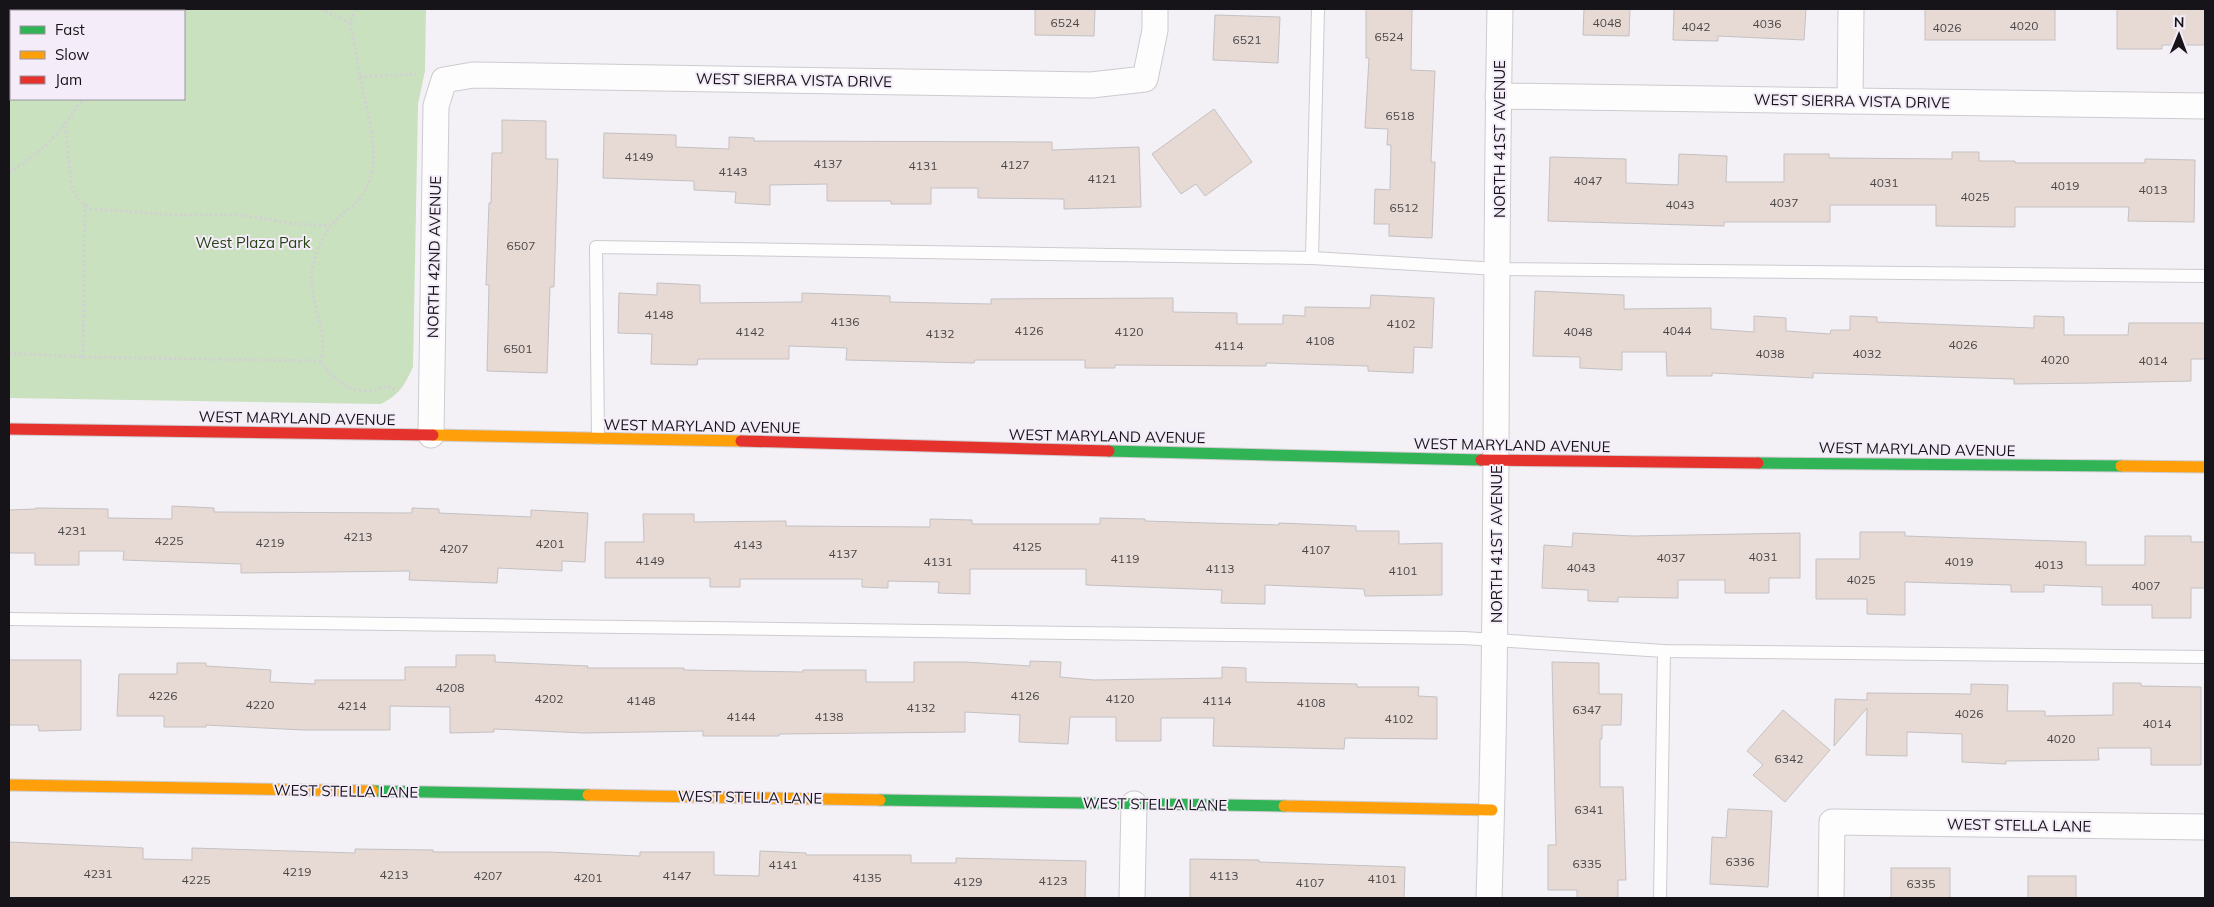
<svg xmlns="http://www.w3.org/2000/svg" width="2214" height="907" font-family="Mulish,sans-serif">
  <rect width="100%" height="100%" fill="#f3f0f6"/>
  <path fill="#c9e1be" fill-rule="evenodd" d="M 9,9 L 426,9 L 425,71 L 418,104 L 413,367 C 404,386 400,394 381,404 L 9,398 ZM 11,11 L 184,11 L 184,99 L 11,99 Z"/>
  <g fill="#e7dad5" stroke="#c4c1c2">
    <path d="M 1035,9 L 1095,9 L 1094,36 L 1035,35 Z"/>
    <path d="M 1366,9 L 1412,9 L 1411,70 L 1435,71 L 1431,162 L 1435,162 L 1432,238 L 1389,236 L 1389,224 L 1374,224 L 1375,189 L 1390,190 L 1391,145 L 1387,145 L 1388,129 L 1365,128 L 1369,58 L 1366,58 Z"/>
    <path d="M 1584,9 L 1630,9 L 1629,36 L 1583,35 Z"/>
    <path d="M 1674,9 L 1806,9 L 1804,40 L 1718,36 L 1718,41 L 1673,40 Z"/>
    <rect x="1925" y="9" width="130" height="31"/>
    <path d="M 2117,9 L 2205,9 L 2205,45 L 2162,45 L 2162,49 L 2117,49 Z"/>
    <path d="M 1215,15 L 1280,17 L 1278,63 L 1213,60 Z"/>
    <path d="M 1214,109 L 1252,162 L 1205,196 L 1196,184 L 1181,194 L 1152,154 Z"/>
    <path d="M 502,120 L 546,121 L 546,159 L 558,159 L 554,287 L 550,287 L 547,373 L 487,371 L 489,285 L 486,285 L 489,203 L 491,203 L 492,153 L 502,153 Z"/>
    <path d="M 604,133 L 676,135 L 676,147 L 729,149 L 729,137 L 754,138 L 754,141 L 1052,142 L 1052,150 L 1139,147 L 1141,207 L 1064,209 L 1064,199 L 978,198 L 978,188 L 931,188 L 931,204 L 891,204 L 891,201 L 827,201 L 827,184 L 770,185 L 770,205 L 735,203 L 736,192 L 694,190 L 694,181 L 603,178 Z"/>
    <path d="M 1952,152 L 1979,152 L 1979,161 L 2015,161 L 2015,163 L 2145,163 L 2145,159 L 2195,160 L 2194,222 L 2128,221 L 2129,207 L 2015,207 L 2015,227 L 1936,226 L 1936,205 L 1830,205 L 1830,222 L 1724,222 L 1724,226 L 1548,221 L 1550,157 L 1626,159 L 1626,183 L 1678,185 L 1679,154 L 1727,156 L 1726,182 L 1784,182 L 1784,154 L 1829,154 L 1829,158 L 1952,159 Z"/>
    <path d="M 657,283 L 700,285 L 700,303 L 802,302 L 802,293 L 890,296 L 890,302 L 991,304 L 991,299 L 1173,298 L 1173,312 L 1237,313 L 1237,324 L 1283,324 L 1283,315 L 1305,316 L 1305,307 L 1370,308 L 1371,295 L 1434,298 L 1432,348 L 1414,347 L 1413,373 L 1368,371 L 1368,366 L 1266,363 L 1266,366 L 1115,365 L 1115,368 L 1085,368 L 1085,360 L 975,360 L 974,363 L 846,360 L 847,348 L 789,346 L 789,359 L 698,359 L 697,365 L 651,364 L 652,334 L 618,333 L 619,293 L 657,295 Z"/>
    <path d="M 1535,291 L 1624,295 L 1624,309 L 1711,308 L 1711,329 L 1754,332 L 1754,316 L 1786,318 L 1786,331 L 1830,334 L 1831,330 L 1850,330 L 1850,316 L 1877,317 L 1877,322 L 2034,328 L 2034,316 L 2064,317 L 2064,335 L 2128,335 L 2129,323 L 2205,323 L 2205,359 L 2191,359 L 2191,381 L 2096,383 L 2014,384 L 2014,379 L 1813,373 L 1813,378 L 1712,373 L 1712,376 L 1667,376 L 1666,352 L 1622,352 L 1622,370 L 1580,368 L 1580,357 L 1533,356 Z"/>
    <path d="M 172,506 L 214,508 L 214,512 L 412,513 L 412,508 L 439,509 L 439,513 L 531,517 L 531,510 L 588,513 L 585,562 L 562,561 L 562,571 L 498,568 L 497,583 L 409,580 L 410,571 L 241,573 L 241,564 L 123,560 L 124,551 L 79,551 L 79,565 L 35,565 L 35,553 L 9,553 L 9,510 L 36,509 L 36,508 L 108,509 L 108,518 L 172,519 Z"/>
    <path d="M 643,514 L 694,514 L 694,522 L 786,521 L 786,526 L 930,527 L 930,519 L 972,520 L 972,524 L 1100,524 L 1100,518 L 1145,519 L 1145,521 L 1208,523 L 1279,525 L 1279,523 L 1356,526 L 1356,531 L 1399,531 L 1399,544 L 1442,543 L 1442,595 L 1365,596 L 1364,589 L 1265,585 L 1265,604 L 1221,603 L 1222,590 L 1086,585 L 1086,569 L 970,569 L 970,594 L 938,593 L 939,582 L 888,581 L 888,588 L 862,587 L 862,579 L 740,579 L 740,587 L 710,587 L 710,578 L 605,578 L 605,542 L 644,542 Z"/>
    <path d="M 1860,532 L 1905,532 L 1905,536 L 2086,542 L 2086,565 L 2145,565 L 2145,536 L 2191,536 L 2191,542 L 2205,542 L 2205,588 L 2191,588 L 2191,618 L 2152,618 L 2152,605 L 2102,605 L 2102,587 L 2044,585 L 2044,592 L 2011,592 L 2011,585 L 1905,582 L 1905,615 L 1867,614 L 1867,599 L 1816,599 L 1816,559 L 1860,559 Z"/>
    <path d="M 1573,533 L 1633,536 L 1800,533 L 1800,578 L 1769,578 L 1769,593 L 1725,593 L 1725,580 L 1678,580 L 1678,598 L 1618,597 L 1618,602 L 1588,601 L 1588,590 L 1542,588 L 1544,545 L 1572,547 Z"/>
    <path d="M 456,655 L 495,655 L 495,662 L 588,666 L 587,668 L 684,668 L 684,670 L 803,672 L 803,670 L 866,670 L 866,682 L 914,682 L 914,662 L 965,662 L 1030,666 L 1030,661 L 1061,662 L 1060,677 L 1094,680 L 1222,678 L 1222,667 L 1246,668 L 1246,682 L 1357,684 L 1357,687 L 1419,687 L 1418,696 L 1437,697 L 1437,739 L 1345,738 L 1344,749 L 1213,746 L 1214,718 L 1161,718 L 1161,741 L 1116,741 L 1116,717 L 1070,717 L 1068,744 L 1019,742 L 1020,715 L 965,712 L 965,732 L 779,734 L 779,736 L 703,736 L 703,731 L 584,733 L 494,729 L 494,732 L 450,733 L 450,707 L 390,706 L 390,730 L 303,730 L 206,725 L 206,727 L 164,727 L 164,716 L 117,716 L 119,674 L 177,674 L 177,663 L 206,663 L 206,666 L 271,670 L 270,682 L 315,684 L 315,680 L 405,680 L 405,667 L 456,667 Z"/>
    <path d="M 9,660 L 81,660 L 81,730 L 39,731 L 38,725 L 9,725 Z"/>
    <path d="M 1552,662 L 1599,663 L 1599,694 L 1622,694 L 1621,725 L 1602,725 L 1602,739 L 1600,739 L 1600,787 L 1623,787 L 1626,880 L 1618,880 L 1618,898 L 1577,898 L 1577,890 L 1548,890 L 1548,845 L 1556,845 Z"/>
    <path d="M 2113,683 L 2141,683 L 2141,686 L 2201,687 L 2201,765 L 2151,765 L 2151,748 L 2098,748 L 2099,760 L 2006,761 L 2006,764 L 1962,762 L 1962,734 L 1907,732 L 1907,756 L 1866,755 L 1867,708 L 1834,746 L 1835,699 L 1867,700 L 1867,693 L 1971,694 L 1971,684 L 2008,685 L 2007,711 L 2045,711 L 2045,716 L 2113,715 Z"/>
    <path d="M 1783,710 L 1830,750 L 1785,802 L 1753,775 L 1763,765 L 1747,751 Z"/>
    <path d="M 1728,809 L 1772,811 L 1768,887 L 1710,884 L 1712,837 L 1726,838 Z"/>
    <path d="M 9,842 L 143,848 L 143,859 L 192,860 L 192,848 L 355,853 L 355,849 L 433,850 L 433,852 L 548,852 L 640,856 L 640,852 L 714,852 L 714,875 L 759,876 L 760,851 L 806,853 L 806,855 L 911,855 L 911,863 L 956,863 L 956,858 L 1086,861 L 1085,898 L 9,898 Z"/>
    <path d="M 1190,859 L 1259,860 L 1259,862 L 1405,867 L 1404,898 L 1190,898 Z"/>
    <rect x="1891" y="868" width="59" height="30"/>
    <rect x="2028" y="876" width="48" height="22"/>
  </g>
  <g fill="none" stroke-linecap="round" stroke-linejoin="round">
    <defs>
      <g id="lane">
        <path d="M 1312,258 L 1318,9"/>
        <path d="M 598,438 L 596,247 L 1312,258 L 1498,269 L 2205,276"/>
        <path d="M 9,619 L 1464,638 L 1664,651 L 2205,657"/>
        <path d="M 1660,898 L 1664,651"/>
      </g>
      <g id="street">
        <path d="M 1498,96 L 2205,106"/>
        <path d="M 1850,101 L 1851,9"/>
        <path d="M 431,435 L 436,106 L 444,80 L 473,75 L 1091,85 L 1145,79 L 1155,30 L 1155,9"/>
        <path d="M 1132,898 L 1134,804"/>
        <path d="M 1489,898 C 1499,602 1494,305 1500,9"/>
        <path d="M 1831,898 L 1832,822 L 2205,827"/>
      </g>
      <g id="fast">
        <path d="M 1109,451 L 1481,460"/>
        <path d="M 1758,463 L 2121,466"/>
        <path d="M 373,791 L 588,795"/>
        <path d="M 880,800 L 1284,806"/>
      </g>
      <g id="slow">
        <path d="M 433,435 L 741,441"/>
        <path d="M 2121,466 L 2205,467"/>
        <path d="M 9,785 L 373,791"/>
        <path d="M 588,795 L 880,800"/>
        <path d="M 1284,806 L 1492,810"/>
      </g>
      <g id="jam">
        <path d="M 9,429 L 433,435"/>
        <path d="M 741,441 L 1109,451"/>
        <path d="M 1481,460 L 1758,463"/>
      </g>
    </defs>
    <use href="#lane" stroke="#cdcbcf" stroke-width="14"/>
    <use href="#street" stroke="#cdcbcf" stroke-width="27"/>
    <use href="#fast" stroke="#cdcbcf" stroke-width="13"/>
    <use href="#slow" stroke="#cdcbcf" stroke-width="13"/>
    <use href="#jam" stroke="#cdcbcf" stroke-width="13"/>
    <g stroke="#d1d1d2" stroke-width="3" stroke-dasharray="2.5 2.5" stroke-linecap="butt">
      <path d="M 321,9 L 350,23"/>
      <path d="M 116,11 L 117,9"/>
      <path d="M 139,11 L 142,9"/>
      <path d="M 360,77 L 416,74"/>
      <path d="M 65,126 L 72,188 L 80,201 L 92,209 L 174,215 L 241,215 L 296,224 L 331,226"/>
      <path d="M 9,172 C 40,155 65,128 82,99"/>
      <path d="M 9,353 L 83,357 L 320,361 C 330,332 308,301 312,271 C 315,254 322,236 333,223 C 341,213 354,207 361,197 C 385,164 368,117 361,82 C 357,62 355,43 350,23 L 356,9"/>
      <path d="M 83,357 L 85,205"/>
      <path d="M 320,361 C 332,377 347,392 369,391 C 375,391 382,387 388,386 L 395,390"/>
    </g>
    <use href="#lane" stroke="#fdfdfe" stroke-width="12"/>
    <use href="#street" stroke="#fdfdfe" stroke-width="25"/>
    <use href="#fast" stroke="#30b455" stroke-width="11"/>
    <use href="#slow" stroke="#ff9f0a" stroke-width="11"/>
    <use href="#jam" stroke="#e5322d" stroke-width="11"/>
  </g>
  <g text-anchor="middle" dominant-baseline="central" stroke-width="4" stroke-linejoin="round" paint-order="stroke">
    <g font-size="12" fill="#4a4647">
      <text x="1065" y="22">6524</text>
      <text x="1607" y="22">4048</text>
      <text x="1767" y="23">4036</text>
      <text x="2024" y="25">4020</text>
      <text x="1696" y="26">4042</text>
      <text x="1947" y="27">4026</text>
      <text x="1389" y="36">6524</text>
      <text x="1247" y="39">6521</text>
      <text x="1400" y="115">6518</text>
      <text x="639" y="156">4149</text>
      <text x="828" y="163">4137</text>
      <text x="1015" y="164">4127</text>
      <text x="923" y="165">4131</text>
      <text x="733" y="171">4143</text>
      <text x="1102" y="178">4121</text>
      <text x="1588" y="180">4047</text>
      <text x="1884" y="182">4031</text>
      <text x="2065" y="185">4019</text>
      <text x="2153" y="189">4013</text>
      <text x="1975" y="196">4025</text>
      <text x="1784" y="202">4037</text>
      <text x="1680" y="204">4043</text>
      <text x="1404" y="207">6512</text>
      <text x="521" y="245">6507</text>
      <text x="659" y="314">4148</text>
      <text x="845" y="321">4136</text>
      <text x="1401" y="323">4102</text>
      <text x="1029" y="330">4126</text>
      <text x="1677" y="330">4044</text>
      <text x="750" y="331">4142</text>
      <text x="1129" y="331">4120</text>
      <text x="1578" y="331">4048</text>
      <text x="940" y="333">4132</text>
      <text x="1320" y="340">4108</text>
      <text x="1963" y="344">4026</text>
      <text x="1229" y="345">4114</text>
      <text x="518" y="348">6501</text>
      <text x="1770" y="353">4038</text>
      <text x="1867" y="353">4032</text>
      <text x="2055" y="359">4020</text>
      <text x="2153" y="360">4014</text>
      <text x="72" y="530">4231</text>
      <text x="358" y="536">4213</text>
      <text x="169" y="540">4225</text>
      <text x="270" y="542">4219</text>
      <text x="550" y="543">4201</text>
      <text x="748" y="544">4143</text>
      <text x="1027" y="546">4125</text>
      <text x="454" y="548">4207</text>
      <text x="1316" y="549">4107</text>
      <text x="843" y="553">4137</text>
      <text x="1763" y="556">4031</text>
      <text x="1671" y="557">4037</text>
      <text x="1125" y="558">4119</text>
      <text x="650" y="560">4149</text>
      <text x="938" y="561">4131</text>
      <text x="1959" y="561">4019</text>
      <text x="2049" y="564">4013</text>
      <text x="1581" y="567">4043</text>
      <text x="1220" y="568">4113</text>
      <text x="1403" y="570">4101</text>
      <text x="1861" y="579">4025</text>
      <text x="2146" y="585">4007</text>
      <text x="450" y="687">4208</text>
      <text x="163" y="695">4226</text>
      <text x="1025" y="695">4126</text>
      <text x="549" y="698">4202</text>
      <text x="1120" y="698">4120</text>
      <text x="641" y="700">4148</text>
      <text x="1217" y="700">4114</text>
      <text x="1311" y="702">4108</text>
      <text x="260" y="704">4220</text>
      <text x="352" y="705">4214</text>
      <text x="921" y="707">4132</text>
      <text x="1587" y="709">6347</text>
      <text x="1969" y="713">4026</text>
      <text x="741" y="716">4144</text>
      <text x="829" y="716">4138</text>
      <text x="1399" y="718">4102</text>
      <text x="2157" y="723">4014</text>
      <text x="2061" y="738">4020</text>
      <text x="1789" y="758">6342</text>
      <text x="1589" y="809">6341</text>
      <text x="1740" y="861">6336</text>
      <text x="1587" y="863">6335</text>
      <text x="783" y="864">4141</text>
      <text x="297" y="871">4219</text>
      <text x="98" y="873">4231</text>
      <text x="394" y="874">4213</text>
      <text x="488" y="875">4207</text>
      <text x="677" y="875">4147</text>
      <text x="1224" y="875">4113</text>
      <text x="588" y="877">4201</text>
      <text x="867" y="877">4135</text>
      <text x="1382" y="878">4101</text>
      <text x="196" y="879">4225</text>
      <text x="1053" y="880">4123</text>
      <text x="968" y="881">4129</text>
      <text x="1310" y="882">4107</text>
      <text x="1921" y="883">6335</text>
    </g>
    <g font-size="15" fill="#161418" stroke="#f4edf9">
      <text transform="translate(794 80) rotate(1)">WEST SIERRA VISTA DRIVE</text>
      <text transform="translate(1852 101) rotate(1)">WEST SIERRA VISTA DRIVE</text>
      <text transform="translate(1499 139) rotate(-90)">NORTH 41ST AVENUE</text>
      <text transform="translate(434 257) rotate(-89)">NORTH 42ND AVENUE</text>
      <text transform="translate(297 418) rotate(1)">WEST MARYLAND AVENUE</text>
      <text transform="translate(702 426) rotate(1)">WEST MARYLAND AVENUE</text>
      <text transform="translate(1107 436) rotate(1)">WEST MARYLAND AVENUE</text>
      <text transform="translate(1512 445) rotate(1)">WEST MARYLAND AVENUE</text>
      <text transform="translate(1917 449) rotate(1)">WEST MARYLAND AVENUE</text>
      <text transform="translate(1496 544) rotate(-90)">NORTH 41ST AVENUE</text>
      <text transform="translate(346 791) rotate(1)">WEST STELLA LANE</text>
      <text transform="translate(750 797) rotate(1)">WEST STELLA LANE</text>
      <text transform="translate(1155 804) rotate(1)">WEST STELLA LANE</text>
      <text transform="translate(2019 825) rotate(1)">WEST STELLA LANE</text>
    </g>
    <g font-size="15" fill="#254413" stroke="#f4edf9">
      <text x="253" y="242">West Plaza Park</text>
    </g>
  </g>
  <rect width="2214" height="907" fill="none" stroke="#161418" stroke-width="20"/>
  <rect x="10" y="10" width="175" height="90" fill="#f4edf9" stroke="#9b969f"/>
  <rect x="20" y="26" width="25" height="8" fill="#30b455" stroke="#9b969f"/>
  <text x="55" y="35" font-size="15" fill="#161418">Fast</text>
  <rect x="20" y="51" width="25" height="8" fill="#ff9f0a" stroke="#9b969f"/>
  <text x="55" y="60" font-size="15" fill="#161418">Slow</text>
  <rect x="20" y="76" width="25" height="8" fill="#e5322d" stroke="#9b969f"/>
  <text x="55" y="85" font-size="15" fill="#161418">Jam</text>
  <g transform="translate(2179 35) rotate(1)" stroke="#f4edf9" stroke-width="4" paint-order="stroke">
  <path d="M0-4L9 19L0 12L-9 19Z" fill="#161418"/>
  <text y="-8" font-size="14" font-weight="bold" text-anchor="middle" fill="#161418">N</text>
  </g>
</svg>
